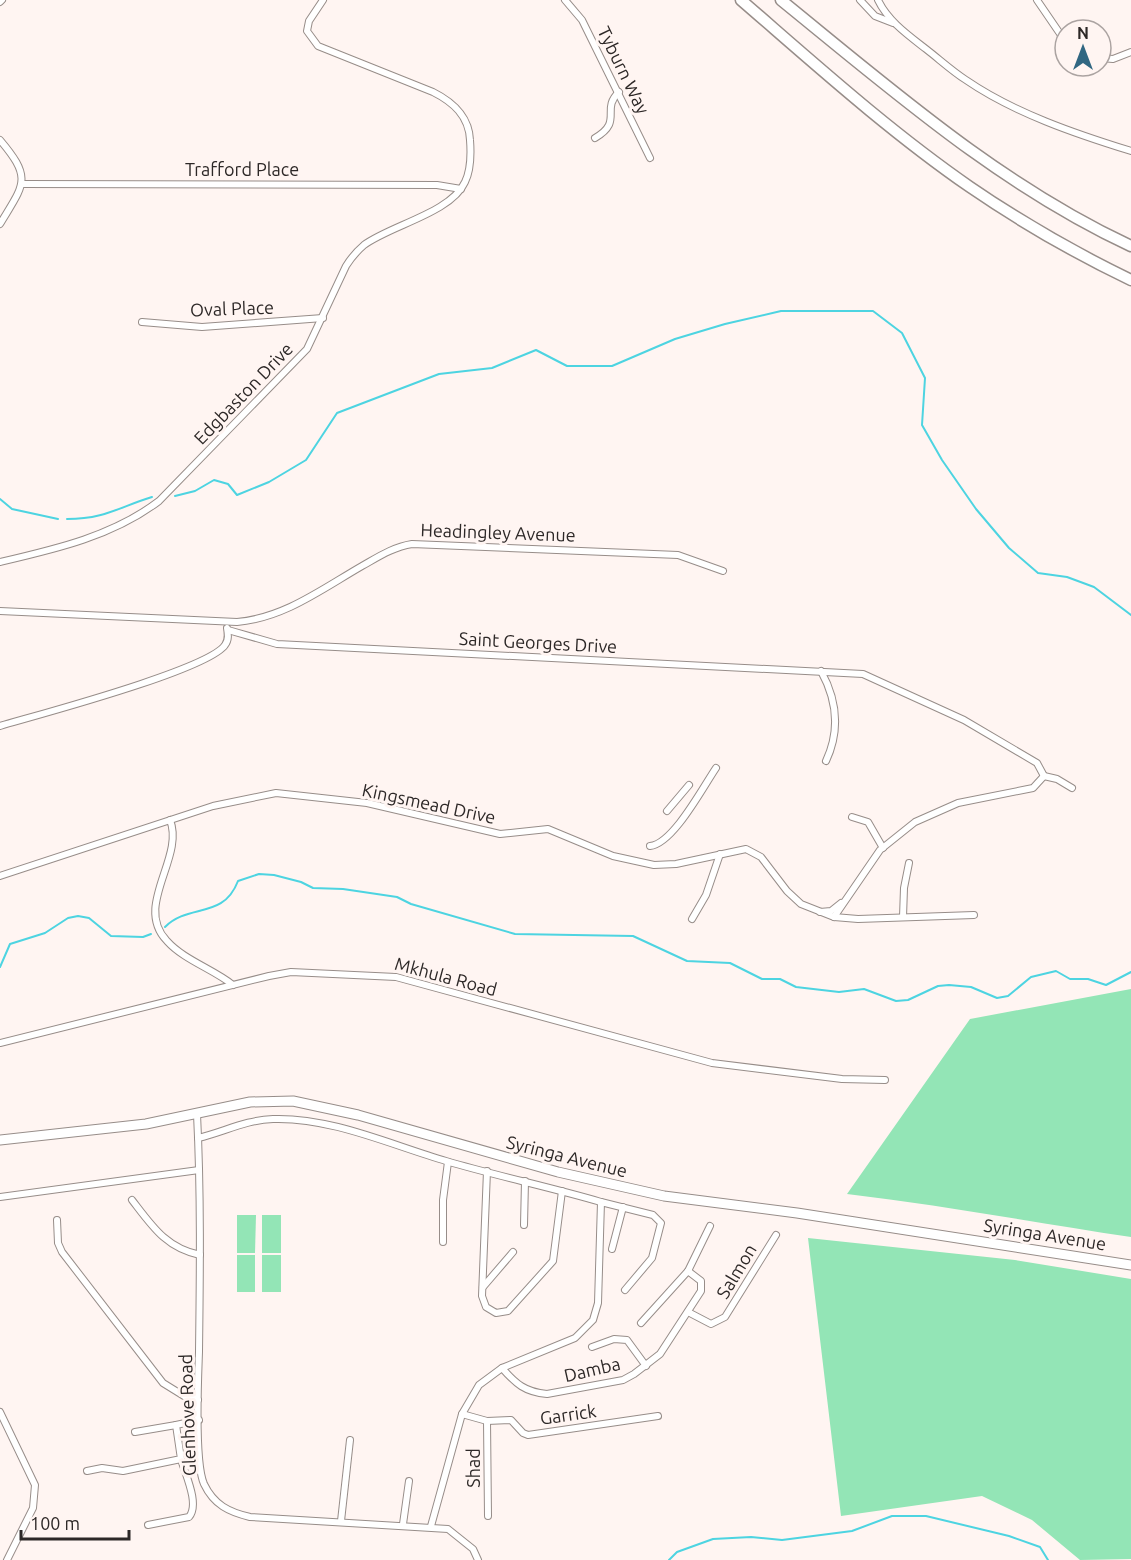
<svg xmlns="http://www.w3.org/2000/svg" width="1131" height="1560" font-family="Ubuntu,sans-serif">
  <rect width="100%" height="100%" fill="#fff5f2"/>
  <g fill="#93e5b6">
    <path d="M 1131,989 L 1131,1237 C 1036,1223 942,1205 847,1194 L 970,1019 Z"/>
    <path d="M 237,1215 L 256,1215 L 255,1253 L 237,1253 Z"/>
    <rect x="262" y="1215" width="19" height="38"/>
    <path d="M 808,1238 L 1015,1260 L 1131,1279 L 1131,1559 L 1080,1560 L 1032,1520 L 982,1496 L 841,1516 Z"/>
    <rect x="237" y="1255" width="18" height="37"/>
    <rect x="262" y="1255" width="19" height="37"/>
  </g>
  <g fill="none" stroke-linecap="round" stroke-linejoin="round">
    <g stroke="#4dd4e1" stroke-width="2">
      <path d="M 175,496 L 195,491 L 214,480 L 228,484 L 237,495 L 269,482 L 306,460 L 337,413 L 439,374 L 492,368 L 536,350 L 567,366 L 612,366 L 675,339 L 725,324 L 781,311 L 873,311 L 902,333 L 925,378 L 922,425 L 942,460 L 976,509 L 1009,548 L 1038,573 L 1067,577 L 1094,587 L 1131,615"/>
      <path d="M 0,499 L 12,509 L 58,519"/>
      <path d="M 67,519 C 105,519 119,507 152,497"/>
      <path d="M 165,927 C 189,903 223,920 238,881 L 259,874 L 274,875 L 301,882 L 313,888 L 343,889 L 397,897 L 411,904 L 515,934 L 633,936 L 687,961 L 730,963 L 762,979 L 780,979 L 796,987 L 839,992 L 864,989 L 896,1001 L 908,1000 L 938,986 L 949,985 L 971,987 L 997,998 L 1008,996 L 1031,977 L 1056,971 L 1070,979 L 1088,979 L 1106,985 L 1131,972"/>
      <path d="M 0,967 L 10,944 L 45,933 L 68,918 L 78,916 L 89,918 L 111,936 L 143,937 L 151,934"/>
      <path d="M 669,1560 L 677,1552 L 713,1539 L 751,1537 L 782,1540 L 852,1531 L 892,1516 L 926,1516 L 1009,1536 L 1040,1547 L 1048,1560"/>
    </g>
    <defs>
      <g id="street">
        <path d="M 565,0 L 582,20 L 650,158"/>
        <path d="M 860,0 L 875,16 L 893,23"/>
        <path d="M 878,0 C 888,21 908,35 926,49 C 939,59 952,71 966,80 C 1014,113 1076,134 1131,151"/>
        <path d="M 1037,0 L 1065,41"/>
        <path d="M 0,2 L 2,0"/>
        <path d="M 1101,58 L 1113,59 L 1131,52"/>
        <path d="M 595,138 C 624,121 600,110 619,92"/>
        <path d="M 0,140 C 33,179 24,184 0,224"/>
        <path d="M 22,184 L 437,185 L 461,189"/>
        <path d="M 142,322 L 202,327 L 323,318"/>
        <path d="M 0,562 C 56,549 113,536 159,501 L 307,349 L 346,266 C 351,258 357,251 364,245 C 391,225 451,213 465,182 C 471,170 471,153 470,140 C 469,116 453,102 433,92 L 318,46 L 307,31 L 309,21 L 323,0"/>
        <path d="M 0,611 L 237,622 C 284,618 322,589 362,566 C 378,557 393,547 412,544 L 678,555 L 723,571"/>
        <path d="M 228,630 L 277,644 L 863,674 L 964,720 L 1037,763 L 1044,776"/>
        <path d="M 821,671 C 837,700 840,731 826,761"/>
        <path d="M 0,726 C 37,715 208,670 225,645 C 229,640 228,634 227,628"/>
        <path d="M 1044,776 L 1057,779 L 1072,788"/>
        <path d="M 667,811 L 689,785"/>
        <path d="M 852,817 L 868,822 L 883,848"/>
        <path d="M 170,820 C 185,858 133,906 167,941 C 184,960 213,969 233,985"/>
        <path d="M 650,846 C 673,844 703,787 716,768"/>
        <path d="M 0,876 L 213,806 L 276,793 L 367,803 L 500,834 L 548,829 L 613,856 L 654,865 L 676,864 L 746,849 L 761,857 L 787,891 L 801,904 L 834,917 L 858,919 L 974,915"/>
        <path d="M 820,912 L 831,911 L 841,903"/>
        <path d="M 834,917 L 880,850 L 915,822 L 958,803 L 1033,788 L 1044,776"/>
        <path d="M 903,917 L 904,888 L 909,863"/>
        <path d="M 692,919 L 706,895 L 720,854"/>
        <path d="M 0,1043 L 269,976 L 291,972 L 396,977 L 712,1063 L 842,1079 L 885,1080"/>
        <path d="M 197,1114 C 201,1194 200,1273 199,1352 C 198,1381 194,1461 204,1484 C 214,1505 229,1512 250,1517 L 448,1529 L 473,1549 L 478,1560"/>
        <path d="M 198,1138 C 224,1132 245,1120 273,1119 C 331,1117 391,1145 446,1161 C 497,1176 550,1187 601,1202"/>
        <path d="M 487,1171 L 482,1296 L 486,1307 L 496,1313 L 508,1311 L 553,1261 L 562,1191"/>
        <path d="M 0,1197 L 199,1170"/>
        <path d="M 132,1200 C 152,1226 166,1248 200,1255"/>
        <path d="M 57,1220 L 58,1243 L 62,1252 L 163,1383 L 184,1396 L 198,1400"/>
        <path d="M 524,1225 L 525,1181"/>
        <path d="M 443,1242 L 443,1200 L 448,1162"/>
        <path d="M 612,1249 L 623,1207"/>
        <path d="M 688,1271 L 710,1226"/>
        <path d="M 483,1287 L 513,1252"/>
        <path d="M 688,1312 L 711,1324 L 725,1317 L 776,1235"/>
        <path d="M 592,1347 L 614,1339 L 627,1340 L 646,1366"/>
        <path d="M 502,1368 C 516,1384 525,1392 547,1394 L 623,1380 L 634,1374 L 660,1354 L 701,1291 L 701,1281 L 688,1271 L 641,1323"/>
        <path d="M 0,1412 L 35,1485 L 33,1508 L 7,1560"/>
        <path d="M 462,1414 L 487,1421 L 511,1420 L 523,1433 L 528,1435 L 658,1416"/>
        <path d="M 487,1421 L 488,1516"/>
        <path d="M 135,1432 L 176,1425"/>
        <path d="M 87,1471 L 102,1468 L 123,1471 L 181,1459 L 176,1425 L 199,1420"/>
        <path d="M 341,1521 L 350,1440"/>
        <path d="M 403,1524 L 409,1481"/>
        <path d="M 148,1525 L 189,1517 C 200,1504 185,1474 181,1459"/>
        <path d="M 431,1526 L 462,1414 L 479,1385 L 502,1368 L 575,1338 L 593,1320 L 598,1303 L 601,1202 L 653,1215 L 661,1223 L 652,1258 L 625,1290"/>
      </g>
      <path id="secondary" d="M 0,1140 L 146,1124 L 250,1102 L 293,1101 L 358,1115 L 558,1172 L 664,1196 L 797,1213 L 1131,1265"/>
      <g id="highway">
        <path d="M 741,0 C 815,64 889,131 970,187 C 1021,222 1075,253 1131,280"/>
        <path d="M 781,0 C 892,90 1000,185 1131,246"/>
      </g>
    </defs>
    <use href="#street" stroke="#978d89" stroke-width="8"/>
    <use href="#secondary" stroke="#978d89" stroke-width="11"/>
    <use href="#highway" stroke="#978d89" stroke-width="13"/>
    <use href="#street" stroke="#fff" stroke-width="6"/>
    <use href="#secondary" stroke="#fff" stroke-width="9"/>
    <use href="#highway" stroke="#fff" stroke-width="10"/>
  </g>
  <g text-anchor="middle" dominant-baseline="central" stroke-width="6" stroke-linejoin="round" paint-order="stroke">
    <g font-size="18" fill="#2d2827" stroke="#fff5f2">
      <text transform="translate(624 70) rotate(64)">Tyburn Way</text>
      <text x="242" y="169">Trafford Place</text>
      <text transform="translate(232 308) rotate(-2)">Oval Place</text>
      <text transform="translate(243 393) rotate(-46)">Edgbaston Drive</text>
      <text transform="translate(498 532) rotate(2)">Headingley Avenue</text>
      <text transform="translate(538 642) rotate(3)">Saint Georges Drive</text>
      <text transform="translate(429 803) rotate(12)">Kingsmead Drive</text>
      <text transform="translate(446 976) rotate(15)">Mkhula Road</text>
      <text transform="translate(567 1156) rotate(14)">Syringa Avenue</text>
      <text transform="translate(1045 1234) rotate(9)">Syringa Avenue</text>
      <text transform="translate(736 1271) rotate(-59)">Salmon</text>
      <text transform="translate(592 1369) rotate(-13)">Damba</text>
      <text transform="translate(568 1414) rotate(-8)">Garrick</text>
      <text transform="translate(187 1415) rotate(-92)">Glenhove Road</text>
      <text transform="translate(473 1468) rotate(-90)">Shad</text>
    </g>
  </g>
  <g transform="translate(1083 48)"><circle r="28" fill="#fff5f2" stroke="#aba3a1" stroke-width="1.5"/>
  <path d="M0-4.5L10 22L0 15L-10 22Z" fill="#316782"/>
  <text y="-9" font-size="16" font-weight="bold" text-anchor="middle" fill="#2d2827">N</text>
  </g>
  <path d="M21 1530v9h108v-9" fill="none" stroke="#2d2827" stroke-width="3"/>
  <text x="30" y="1530" font-size="18" fill="#2d2827" stroke="#fff5f2" stroke-width="4.5" paint-order="stroke">100 m</text>
</svg>
